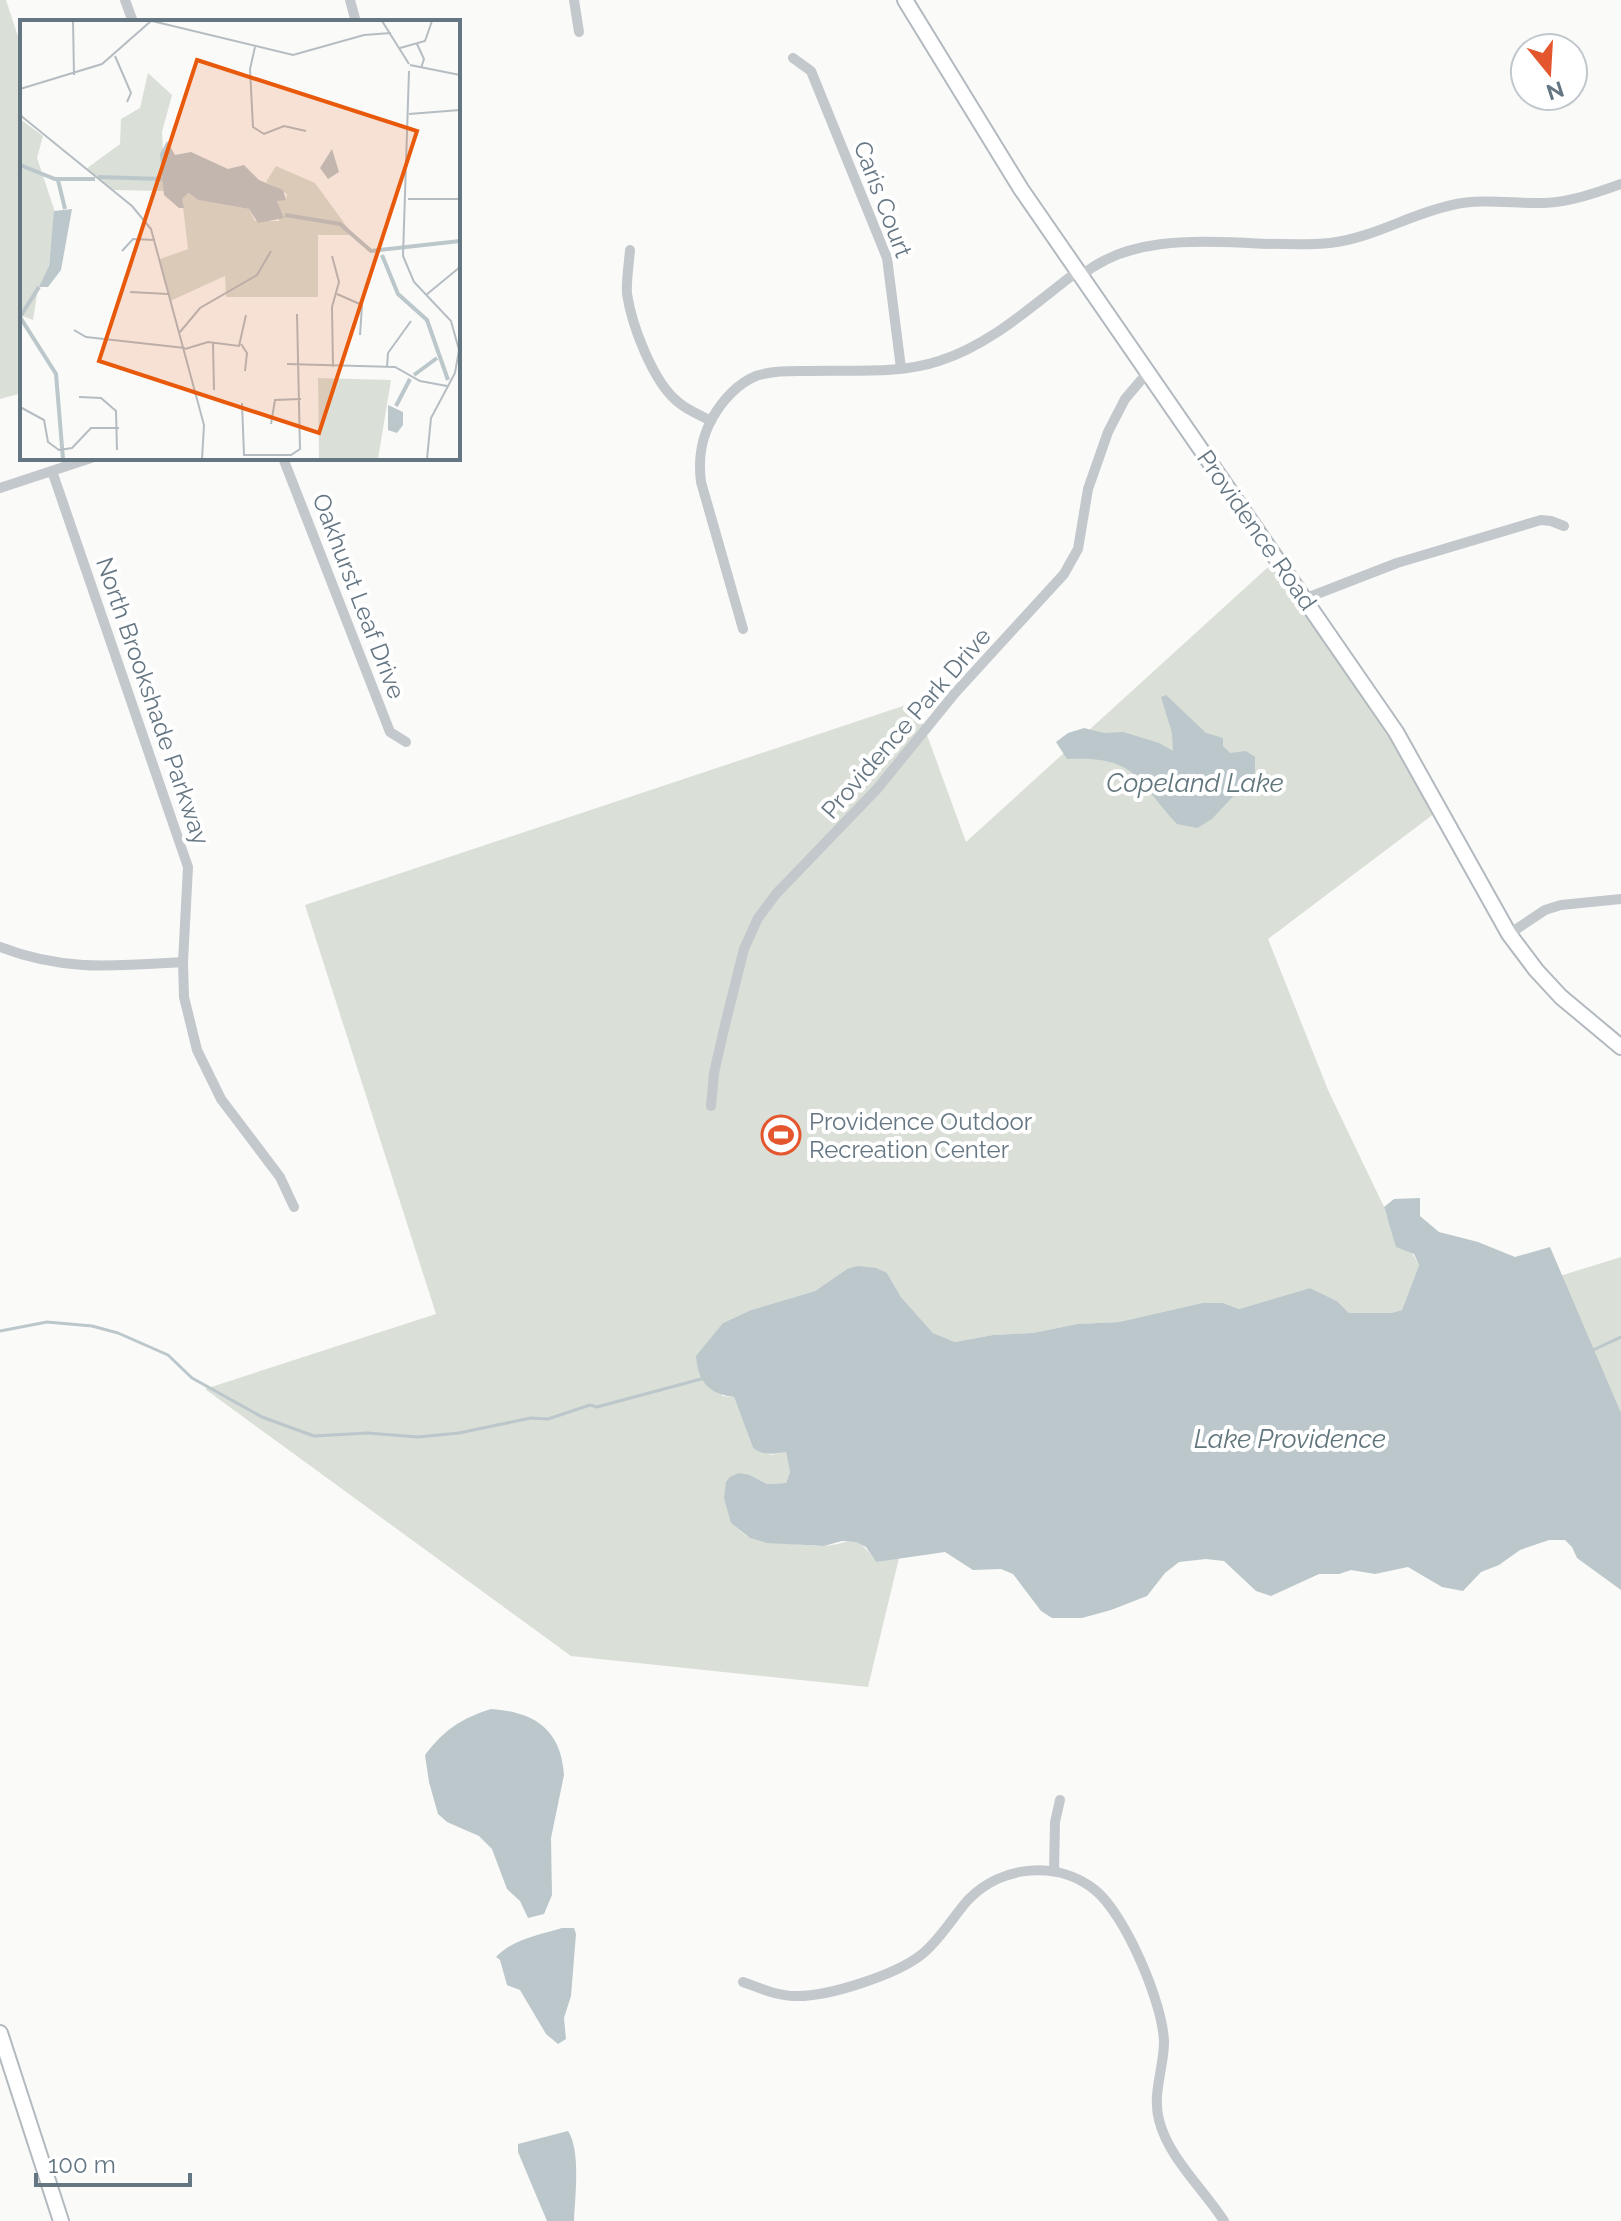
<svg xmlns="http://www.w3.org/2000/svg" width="1621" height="2221" font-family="Raleway,sans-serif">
  <rect width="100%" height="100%" fill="#fafaf8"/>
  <g fill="#dadfd7">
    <path d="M 0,0 L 6,0 L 22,49 L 22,393 L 0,399 Z"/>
    <path d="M 1278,558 L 1439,810 L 1268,939 L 1328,1090 L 1384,1207 C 1388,1230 1409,1244 1419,1265 L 1402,1310 L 1391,1313 L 1349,1313 L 1337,1301 L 1310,1288 L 1239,1309 L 1223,1303 L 1202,1303 L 1119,1322 L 1077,1324 L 1033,1333 L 993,1335 L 955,1342 L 933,1333 L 901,1297 L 887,1273 L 847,1269 L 815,1291 L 751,1310 L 723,1323 L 722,1396 L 734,1397 L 753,1448 L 771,1455 L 786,1452 L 790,1472 L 786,1483 L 767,1484 L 750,1475 L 731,1523 C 737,1527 745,1536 751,1538 C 761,1542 810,1546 822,1546 C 851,1545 854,1529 876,1562 L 899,1558 L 868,1687 L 571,1656 L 205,1389 L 436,1314 L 305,905 L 915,702 L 966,842 Z"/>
    <path d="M 1621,1257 L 1621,1418 L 1605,1376 L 1550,1279 Z"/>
  </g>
  <g fill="#bbc7cb">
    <path d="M 1166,695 L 1206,733 L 1223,738 L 1223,746 L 1230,753 L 1246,751 L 1255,757 L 1255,773 L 1212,819 L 1197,828 L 1177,824 C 1135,779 1138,756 1067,759 L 1056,742 L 1068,733 L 1084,728 L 1104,733 L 1123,732 L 1159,743 L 1173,751 L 1172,733 L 1161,697 Z"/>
    <path d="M 1420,1198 L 1420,1216 L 1439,1232 L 1478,1242 L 1515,1257 L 1550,1247 L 1621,1413 L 1621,1590 L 1577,1558 L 1572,1547 L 1565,1540 L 1549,1540 L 1520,1550 L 1499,1565 L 1481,1572 L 1463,1591 L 1442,1587 L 1408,1567 L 1375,1574 L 1351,1570 L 1339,1574 L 1319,1574 L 1271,1596 L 1256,1591 L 1224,1561 L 1206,1559 L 1179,1562 L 1165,1573 L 1147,1596 L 1111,1610 L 1082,1618 L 1052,1618 L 1041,1611 L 1013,1574 L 1001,1569 L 973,1570 L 945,1552 L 876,1562 L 866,1547 L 856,1542 L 842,1541 L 824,1546 L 767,1543 L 750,1538 L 731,1523 L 724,1498 L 726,1482 L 730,1477 L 739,1473 L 750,1475 L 767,1484 L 786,1483 L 790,1472 L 786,1452 C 773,1454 764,1456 753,1448 L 734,1397 C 709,1394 698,1382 696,1356 L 723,1323 L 751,1310 L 815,1291 L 847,1269 L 858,1266 L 876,1268 L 887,1273 L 901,1297 L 933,1333 L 955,1342 L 993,1335 L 1033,1333 L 1077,1324 L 1119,1322 L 1202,1303 L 1223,1303 L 1239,1309 L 1310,1288 L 1337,1301 L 1349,1313 L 1391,1313 L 1402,1310 L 1419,1265 L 1414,1254 L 1396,1247 L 1384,1207 L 1394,1199 Z"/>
    <path d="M 491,1709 C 534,1712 561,1729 564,1775 L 551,1838 L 552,1895 L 544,1914 L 528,1918 L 520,1901 L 507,1889 L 492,1849 L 479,1836 L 447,1822 L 438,1814 L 429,1782 L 425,1755 C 444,1730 462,1718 491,1709 Z"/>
    <path d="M 562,1928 L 574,1928 L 576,1934 L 571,1996 L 564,2018 L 566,2039 L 558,2044 L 546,2034 L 520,1990 L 507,1985 L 500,1960 L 496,1957 C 513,1939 539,1935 562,1928 Z"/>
    <path d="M 568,2131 C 581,2150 575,2198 574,2221 L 547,2221 L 518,2152 L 518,2144 Z"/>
  </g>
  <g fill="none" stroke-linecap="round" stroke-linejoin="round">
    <g stroke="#bbc7cb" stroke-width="3">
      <path d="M 0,1331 L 47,1322 L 92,1326 L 118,1333 L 168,1355 L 192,1378 L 262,1417 L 314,1436 L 367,1433 L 418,1437 L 459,1433 L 531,1418 L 548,1419 L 590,1405 L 597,1407 L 701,1379"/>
      <path d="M 1593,1350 L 1621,1337"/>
    </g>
    <defs>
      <g id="secondary">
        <path d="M 905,0 L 1021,189 L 1396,732 L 1509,934 L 1536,970 L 1561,997 L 1621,1047"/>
        <path d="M 0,2033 L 61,2221"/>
      </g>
    </defs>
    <use href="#secondary" stroke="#b3babf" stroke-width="18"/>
    <g stroke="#c3c8cc" stroke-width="10">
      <path d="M 125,0 L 133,22"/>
      <path d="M 350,0 L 356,22"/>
      <path d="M 574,0 L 579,32"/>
      <path d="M 793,58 L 811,71 L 887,258 L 901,368"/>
      <path d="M 630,250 C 629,264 626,281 627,294 C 632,326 653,382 678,402 C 687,410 700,415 711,421"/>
      <path d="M 1081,276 C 1145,221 1252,251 1330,243 C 1373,238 1410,214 1452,205 C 1483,198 1514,204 1544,203 C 1570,202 1596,193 1621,184"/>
      <path d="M 283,458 L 390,732 L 406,742"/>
      <path d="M 52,471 L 188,867 L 183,962 L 184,997 L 197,1050 L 221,1099 L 280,1177 L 294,1207"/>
      <path d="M 0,488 L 91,458"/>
      <path d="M 1304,599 L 1397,563 L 1541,520 L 1551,521 L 1564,526"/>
      <path d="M 743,629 L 701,482 C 698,458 701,438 713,417 C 722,401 738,383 756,376 C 774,370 793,371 811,371 C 852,370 900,374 939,361 C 992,344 1034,304 1078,271"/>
      <path d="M 1509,934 L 1545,910 L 1561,905 L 1621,899"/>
      <path d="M 0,947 C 64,972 116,966 183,962"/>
      <path d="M 711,1106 L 714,1073 L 724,1029 L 744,949 L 758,918 L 776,894 L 877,789 L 955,693 L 1064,574 L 1078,549 L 1088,489 L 1108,432 L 1125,399 L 1148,372"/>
      <path d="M 1054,1871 L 1055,1822 L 1060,1800"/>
      <path d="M 743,1982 C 760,1988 777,1996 795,1996 C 828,1997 895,1975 921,1955 C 940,1940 952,1918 968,1900 C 1001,1865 1058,1860 1095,1890 C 1125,1914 1163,2003 1164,2042 C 1164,2068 1152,2093 1159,2120 C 1169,2159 1203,2188 1224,2221"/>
    </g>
    <use href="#secondary" stroke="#fff" stroke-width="14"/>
  </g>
  <defs>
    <symbol id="stadium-ring" viewBox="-11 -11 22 22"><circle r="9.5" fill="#fff" stroke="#e4572e" stroke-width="1.5"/><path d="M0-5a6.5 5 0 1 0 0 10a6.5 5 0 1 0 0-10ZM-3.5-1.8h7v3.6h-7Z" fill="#e4572e"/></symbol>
  </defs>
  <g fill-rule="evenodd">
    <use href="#stadium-ring" x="759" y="1113" width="44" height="44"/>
  </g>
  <g text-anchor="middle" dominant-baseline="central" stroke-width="8" stroke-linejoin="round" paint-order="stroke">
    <g font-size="24" fill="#657683" stroke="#fff">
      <text transform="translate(883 199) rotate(69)">Caris Court</text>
      <text transform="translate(1257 530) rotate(55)">Providence Road</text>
      <text transform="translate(359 596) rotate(69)">Oakhurst Leaf Drive</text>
      <text transform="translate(153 701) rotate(71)">North Brookshade Parkway</text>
      <text transform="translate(906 723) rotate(-49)">Providence Park Drive</text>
    </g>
    <g font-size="24" fill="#657683" stroke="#fff" text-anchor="start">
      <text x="809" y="1121">Providence Outdoor<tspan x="809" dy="28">Recreation Center</tspan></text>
    </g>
    <g font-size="26" font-style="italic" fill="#60757c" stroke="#fff">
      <text x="1195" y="783">Copeland Lake</text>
      <text x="1290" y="1439">Lake Providence</text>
    </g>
  </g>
  <g transform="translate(20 20)">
    <rect width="440" height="440" fill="#fafaf8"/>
    <path d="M 128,53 L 152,75 L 142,112 L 145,171 L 94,170 L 66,149 L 100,124 L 101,99 L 120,88 ZM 0,99 L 23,116 L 17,138 L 35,192 L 27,260 L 18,268 L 13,300 L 0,295 ZM 256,146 L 295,163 L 333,215 L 298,215 L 298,277 L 206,277 L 205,256 L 150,281 L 140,239 L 168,229 L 162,179 L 167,173 L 178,180 L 229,189 L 235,201 L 259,201 L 257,178 L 266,180 L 267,174 L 246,162 ZM 298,358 L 371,360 L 358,439 L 299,439 Z" fill="#dadfd7"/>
    <path d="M 147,121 L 155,135 L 171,132 L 208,149 L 224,145 L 239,160 L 263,170 L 266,180 L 257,181 L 264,198 L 238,203 L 229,189 L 178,180 L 168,173 L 162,179 L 164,188 L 159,188 L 144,175 L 140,134 ZM 312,129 L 319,152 L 308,159 L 300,148 ZM 52,189 L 41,250 L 28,267 L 19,267 L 29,246 L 34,191 ZM 368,385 L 383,392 L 383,405 L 377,413 L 368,410 Z" fill="#bbc7cb"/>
    <path fill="none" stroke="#bbc7cb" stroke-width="4" d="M 0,145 L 35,159 L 75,159M 78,157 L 142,159M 38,160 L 45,189M 265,195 L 320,204 L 351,231 L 440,221M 362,235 L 378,274 L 407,300 L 428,360M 19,267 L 0,297 L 36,354 L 43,439M 394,355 L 417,338M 376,386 L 390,359"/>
    <path fill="none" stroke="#b5bdc2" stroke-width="2" d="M 53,1 L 54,55M 132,1 L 273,35 L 344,15 L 371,13M 362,1 L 389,44M 397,24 L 404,39 L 401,48M 235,27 L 230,49 L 233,107 L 244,114 L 264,106 L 286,111M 380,28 L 405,21 L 412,1M 95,36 L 111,73 L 107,82M 390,45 L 440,55M 389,51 L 383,236 L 394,262 L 431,301 L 439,330 L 435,353 L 411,398 L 407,439M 0,69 L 82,44 L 131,1M 389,94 L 440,90M 0,95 L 112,186 L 131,209 L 184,405 L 182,439M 388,179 L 440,179M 102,231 L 113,219 L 135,220M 312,236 L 319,262 L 312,287 L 313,347M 110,272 L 148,274M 317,274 L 342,285 L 340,315M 406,275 L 440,247M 54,310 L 66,317 L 165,328M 160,312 L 180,288 L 237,255 L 251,231M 193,323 L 194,370M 221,324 L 227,333 L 225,351M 165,329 L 188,322 L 219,326 L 226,295M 267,344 L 375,347 L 400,361 L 427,366M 367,347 L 368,333 L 391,301M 59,377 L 81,378 L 96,391 L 97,430M 222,383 L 224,435 L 271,435 L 280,429 L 277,294M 0,387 L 24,400 L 28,422 L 39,430 L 52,428 L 71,408 L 99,408M 251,404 L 255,380 L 281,379"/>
    <path fill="#e8590c" fill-opacity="0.15" stroke="#e8590c" stroke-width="4" d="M 177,40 L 397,111 L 299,413 L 79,341 Z"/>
    <rect width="440" height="440" fill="none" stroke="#657683" stroke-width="4"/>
  </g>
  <g transform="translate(1549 72) rotate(162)"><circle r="38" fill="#ffffff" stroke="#c1c8cd" stroke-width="2"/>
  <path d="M0-6L14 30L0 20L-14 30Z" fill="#e4572e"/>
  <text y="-12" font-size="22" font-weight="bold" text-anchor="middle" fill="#657683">N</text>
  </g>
  <path d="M36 2173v12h154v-12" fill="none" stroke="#657683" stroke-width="4"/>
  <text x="48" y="2173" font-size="24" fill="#657683" stroke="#ffffff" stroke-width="6" paint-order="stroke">100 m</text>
</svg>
